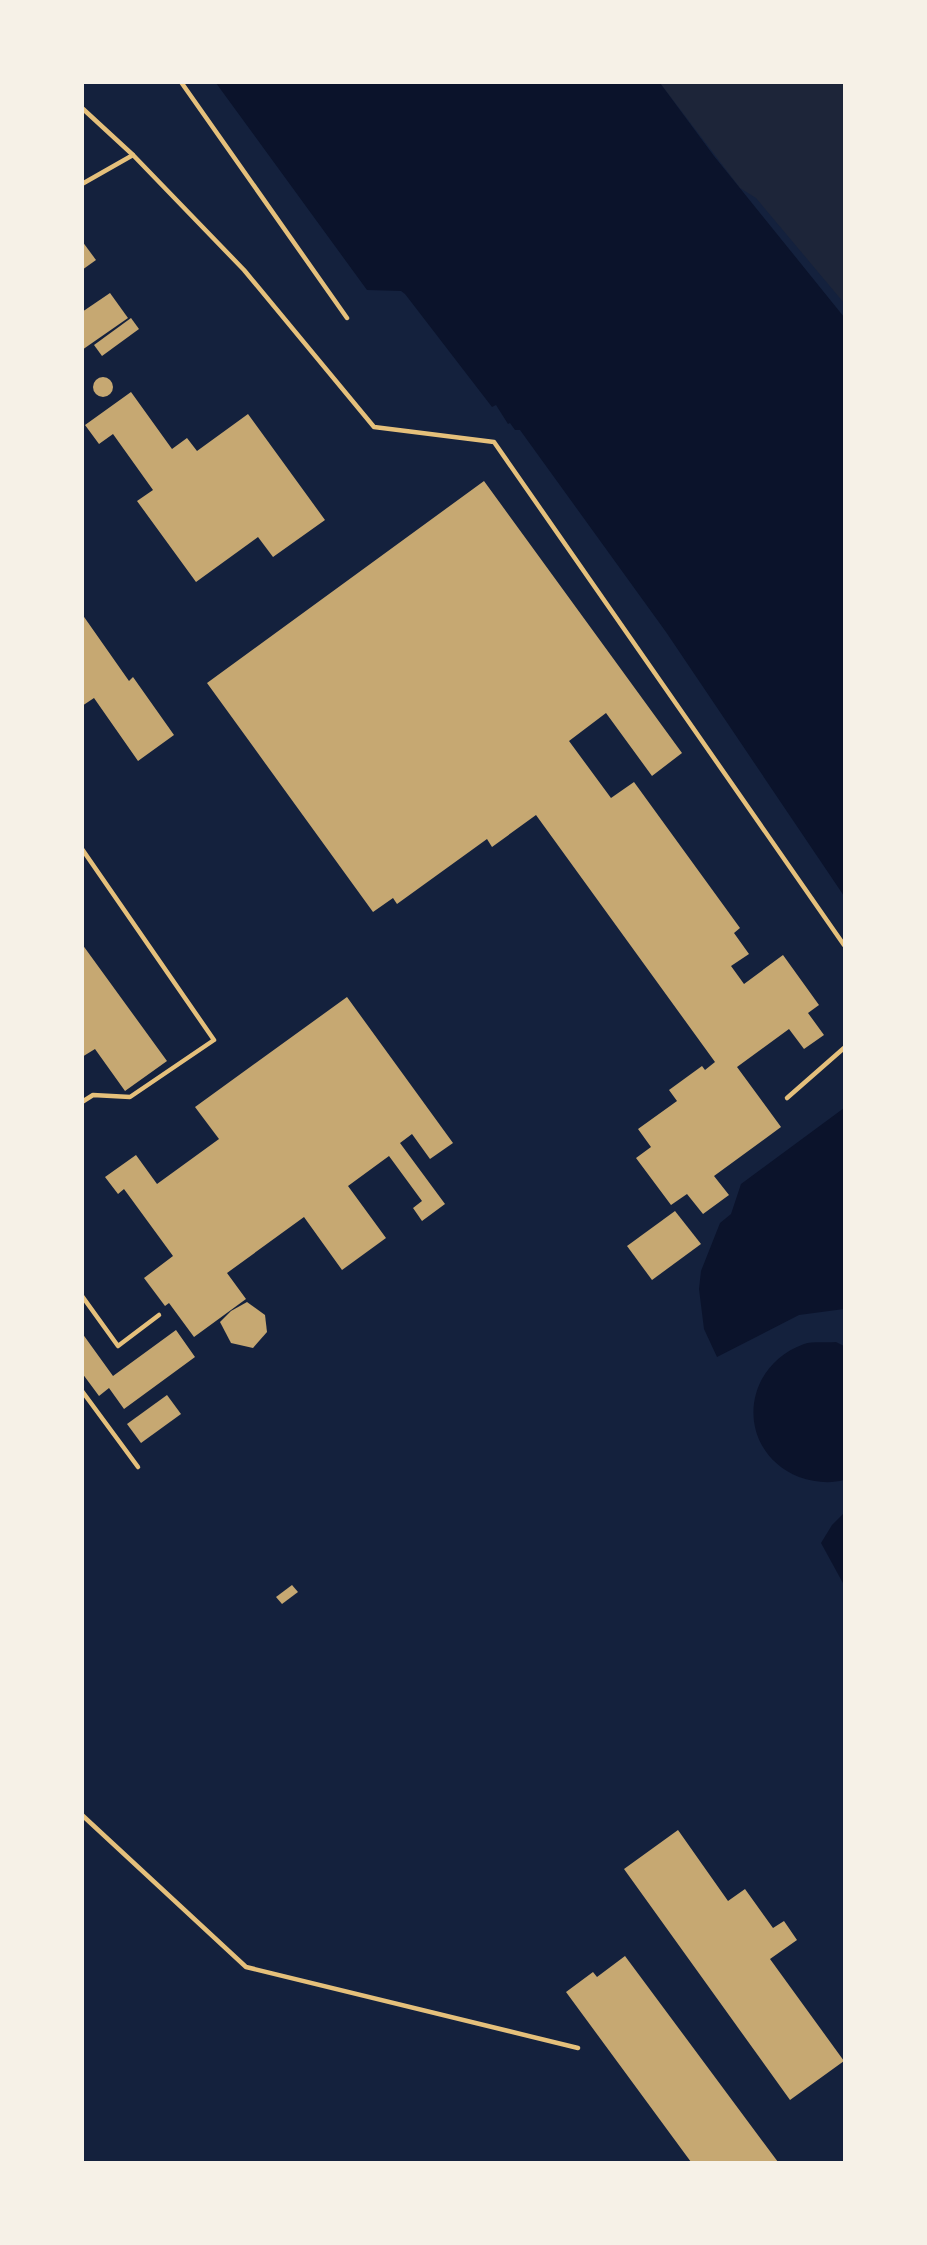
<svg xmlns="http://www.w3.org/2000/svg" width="927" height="2245" font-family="'PT Sans Narrow',sans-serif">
  <rect width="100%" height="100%" fill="#14213d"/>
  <path fill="#1d2539" d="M 660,83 L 844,83 L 844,303 L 756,198 L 740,188 Z"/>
  <g fill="#0b132b">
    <path d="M 216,83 L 660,83 L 714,156 L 844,317 L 844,896 L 666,632 L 520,430 L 515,430 L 510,423 L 508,424 L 496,405 L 492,407 L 405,294 L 401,291 L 367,290 Z"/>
    <path d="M 844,1108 L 844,1309 L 799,1315 L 717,1357 L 704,1329 L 699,1289 L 701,1271 L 720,1223 L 731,1214 L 741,1184 Z"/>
    <path d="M 836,1342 L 844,1346 L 844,1480 C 829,1484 814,1482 799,1477 C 735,1451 740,1367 804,1344 C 813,1341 826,1343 836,1342 Z"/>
    <path d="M 844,1513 L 844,1585 L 821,1543 L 832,1525 Z"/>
  </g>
  <g fill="#c6a872">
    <path d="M 82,241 L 96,260 L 82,270 Z"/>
    <path d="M 110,293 L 128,318 L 82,350 L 82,312 Z"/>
    <path d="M 131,318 L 139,329 L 102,356 L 94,345 Z"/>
    <circle cx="103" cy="387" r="10"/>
    <path d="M 131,392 L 172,449 L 187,438 L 197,451 L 248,414 L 325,520 L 273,557 L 258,537 L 196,582 L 137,501 L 153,490 L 113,434 L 99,444 L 85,425 Z"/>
    <path d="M 484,481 L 682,753 L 652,776 L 606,713 L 569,741 L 611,798 L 634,782 L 740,928 L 734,933 L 749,954 L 731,966 L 744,984 L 783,955 L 819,1005 L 808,1013 L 824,1035 L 804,1049 L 789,1029 L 737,1067 L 781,1127 L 714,1176 L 729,1195 L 703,1214 L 687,1194 L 671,1205 L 636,1158 L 651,1147 L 638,1129 L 677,1101 L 669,1090 L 702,1066 L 705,1070 L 715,1062 L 536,815 L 492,847 L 487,839 L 397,904 L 393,898 L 373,912 L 207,683 Z"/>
    <path d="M 82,614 L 129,681 L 133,677 L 174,735 L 138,761 L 94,698 L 82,706 Z"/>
    <path d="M 82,944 L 167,1061 L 125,1091 L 95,1049 L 82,1057 Z"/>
    <path d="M 347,997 L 453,1143 L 430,1159 L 412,1134 L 400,1143 L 445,1204 L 422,1221 L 413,1208 L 422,1201 L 389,1156 L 348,1186 L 386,1238 L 342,1270 L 304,1217 L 227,1273 L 246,1299 L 194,1337 L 169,1303 L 165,1306 L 144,1278 L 173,1256 L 124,1189 L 118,1194 L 105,1177 L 136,1155 L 157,1184 L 219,1139 L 195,1107 Z"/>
    <path d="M 675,1211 L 701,1244 L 652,1280 L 627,1246 Z"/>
    <path d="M 247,1302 L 265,1315 L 267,1332 L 253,1348 L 231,1343 L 220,1322 L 231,1311 Z"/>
    <path d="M 176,1330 L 195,1357 L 124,1409 L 109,1388 L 99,1396 L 82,1373 L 82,1333 L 113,1376 Z"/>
    <path d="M 167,1395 L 181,1414 L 141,1443 L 127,1424 Z"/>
    <path d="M 292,1585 L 298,1592 L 282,1604 L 276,1597 Z"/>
    <path d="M 678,1830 L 728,1901 L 745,1889 L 773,1928 L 784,1921 L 797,1940 L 770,1959 L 844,2061 L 790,2100 L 624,1869 Z"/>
    <path d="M 625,1956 L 778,2162 L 691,2162 L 566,1992 L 593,1972 L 597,1977 Z"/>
  </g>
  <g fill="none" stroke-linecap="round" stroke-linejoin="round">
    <g stroke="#e5c07b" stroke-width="4.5">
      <path d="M 181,82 L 347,318"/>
      <path d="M 82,108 L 133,155 L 244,270 L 374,427 L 494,442 L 844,945"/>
      <path d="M 82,184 L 133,155"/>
      <path d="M 82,849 L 214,1040 L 130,1097 L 93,1095 L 82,1102"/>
      <path d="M 787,1098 L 844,1048"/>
      <path d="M 82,1296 L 118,1346 L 159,1315"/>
      <path d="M 82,1391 L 138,1467"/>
      <path d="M 82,1815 L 246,1967 L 578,2048"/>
    </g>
  </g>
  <rect width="927" height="2245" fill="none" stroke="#f6f1e7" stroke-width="168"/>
</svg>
